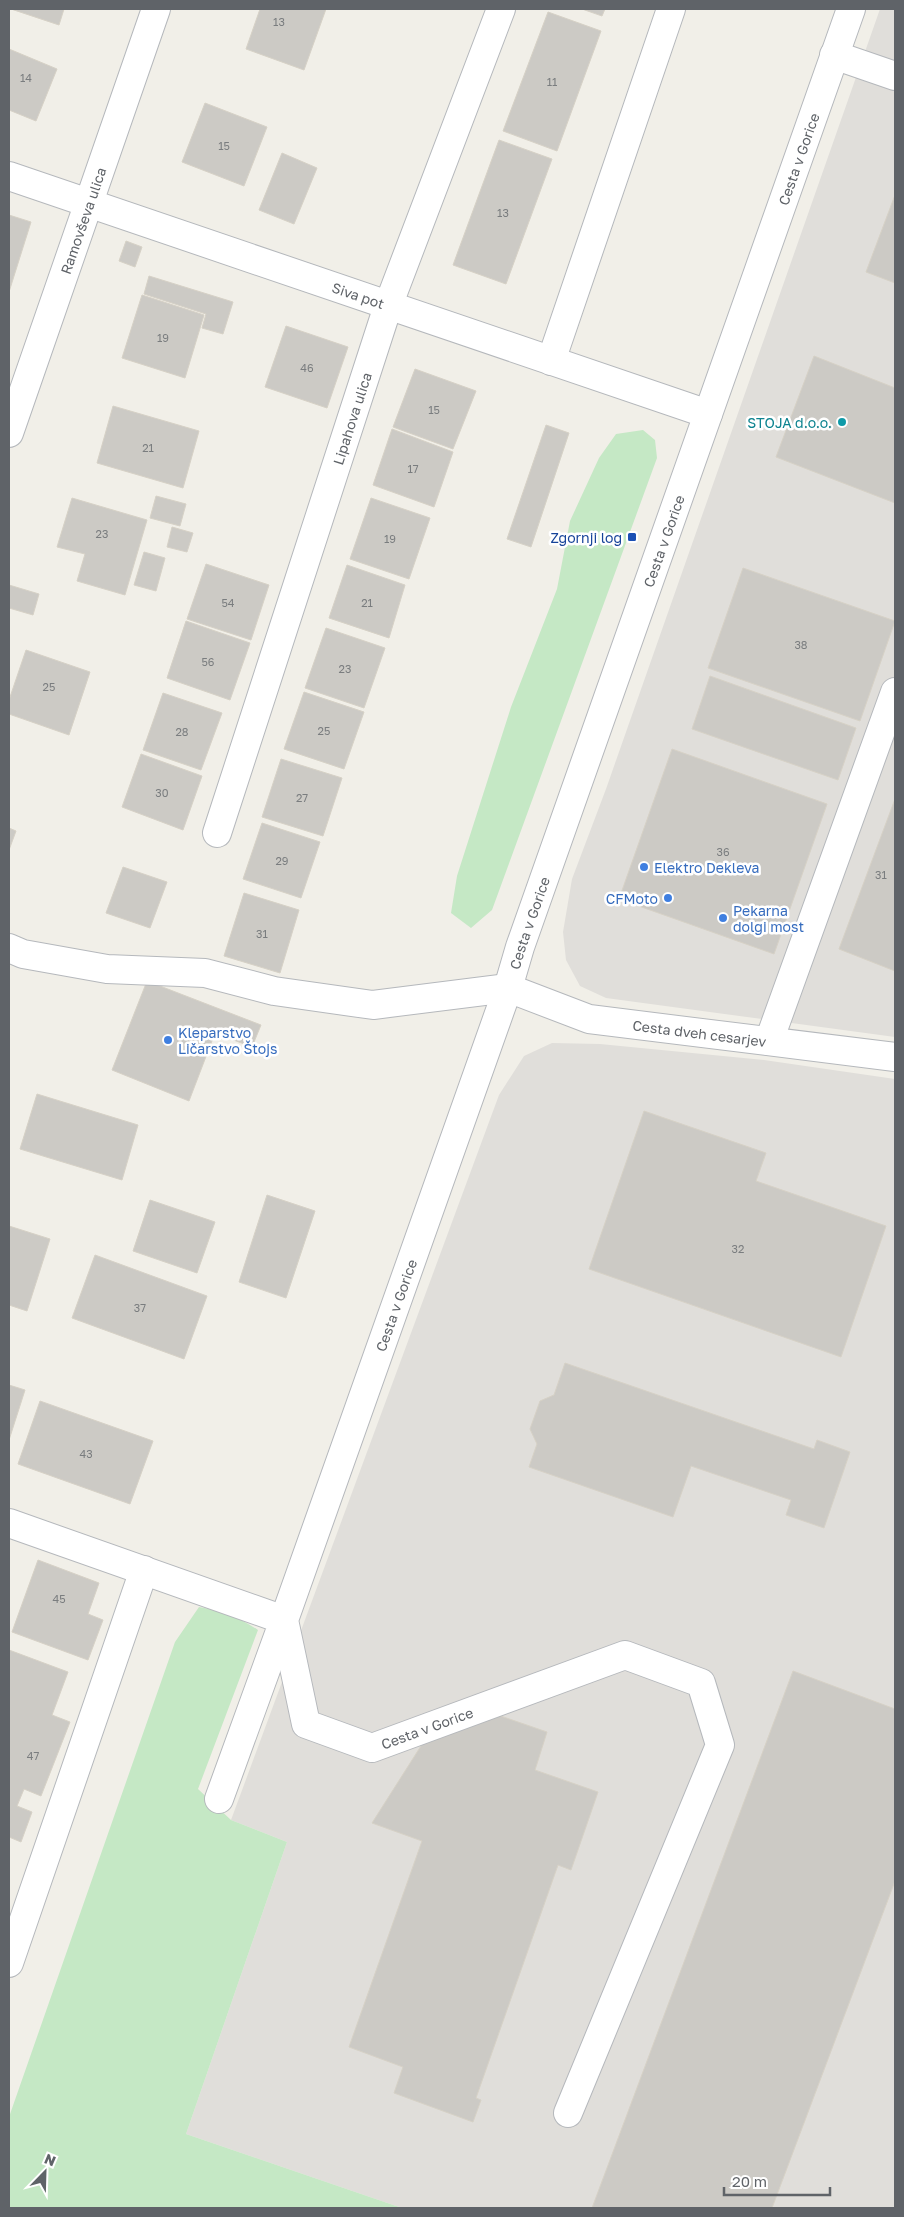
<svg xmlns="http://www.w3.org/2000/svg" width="904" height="2217" font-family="'Golos Text',sans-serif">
  <rect width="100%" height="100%" fill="#f1efe8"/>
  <g fill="#e0deda">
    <path d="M 880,9 L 895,9 L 895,1037 L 606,998 L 580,986 L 566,960 L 563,932 L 572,879 L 606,789 Z"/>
    <path d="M 552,1043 L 600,1044 L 764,1060 L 895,1079 L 895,2208 L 402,2208 L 186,2134 L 287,1842 L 231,1820 L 499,1095 L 524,1056 Z"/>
  </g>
  <g fill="#c5e8c5">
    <path d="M 643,430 L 655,440 L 657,458 L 492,910 L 471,928 L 451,913 L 457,876 L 511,707 L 557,589 L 570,521 L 599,458 L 616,434 Z"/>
    <path d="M 199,1607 C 221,1611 239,1617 258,1630 L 198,1789 L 231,1820 L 287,1842 L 186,2134 L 402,2208 L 9,2208 L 9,2117 L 175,1642 Z"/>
  </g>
  <g fill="#cccac5" stroke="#d6d1c6">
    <path d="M 11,9 L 64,9 L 59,25 Z"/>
    <path d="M 260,9 L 326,9 L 304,70 L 246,49 Z"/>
    <path d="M 582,9 L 605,9 L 602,16 Z"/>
    <path d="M 548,12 L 601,31 L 557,151 L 503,131 Z"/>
    <path d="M 9,49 L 57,69 L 36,121 L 9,110 Z"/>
    <path d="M 205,103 L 267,127 L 244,186 L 182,162 Z"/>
    <path d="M 499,140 L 552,159 L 506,284 L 453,265 Z"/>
    <path d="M 282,153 L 317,168 L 294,224 L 259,210 Z"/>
    <path d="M 895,195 L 895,283 L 866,272 Z"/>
    <path d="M 9,215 L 31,222 L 9,292 Z"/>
    <path d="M 126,241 L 142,247 L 135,267 L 119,261 Z"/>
    <path d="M 149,276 L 233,302 L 223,334 L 202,328 L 206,314 L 144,294 Z"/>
    <path d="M 142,295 L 204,315 L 185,378 L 122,358 Z"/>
    <path d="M 286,326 L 348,347 L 327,408 L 265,387 Z"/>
    <path d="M 814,356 L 895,388 L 895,503 L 776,457 Z"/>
    <path d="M 415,369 L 476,391 L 453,449 L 393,427 Z"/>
    <path d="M 113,406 L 199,431 L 183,488 L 97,463 Z"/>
    <path d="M 546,425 L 569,433 L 531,547 L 507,539 Z"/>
    <path d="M 392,429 L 453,452 L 434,507 L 373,485 Z"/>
    <path d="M 156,496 L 186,504 L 180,526 L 150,518 Z"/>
    <path d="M 72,498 L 147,520 L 125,595 L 77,581 L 85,554 L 57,547 Z"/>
    <path d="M 371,498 L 430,518 L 409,579 L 350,559 Z"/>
    <path d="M 172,527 L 193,533 L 187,552 L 167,547 Z"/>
    <path d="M 144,552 L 165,558 L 156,591 L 134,585 Z"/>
    <path d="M 206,564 L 269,585 L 251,640 L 187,619 Z"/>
    <path d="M 347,565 L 405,585 L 389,638 L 329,618 Z"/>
    <path d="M 743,568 L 895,621 L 860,721 L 708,668 Z"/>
    <path d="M 9,585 L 39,594 L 33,615 L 9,608 Z"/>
    <path d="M 186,621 L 250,643 L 230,700 L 167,678 Z"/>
    <path d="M 326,628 L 385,648 L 364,708 L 305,688 Z"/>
    <path d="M 26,650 L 90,672 L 69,735 L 9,714 L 9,700 Z"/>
    <path d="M 710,676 L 856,728 L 838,780 L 692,729 Z"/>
    <path d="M 304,692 L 364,712 L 344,769 L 284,749 Z"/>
    <path d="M 163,693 L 222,713 L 201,770 L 143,750 Z"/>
    <path d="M 672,749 L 827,804 L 774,954 L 619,899 Z"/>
    <path d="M 141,754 L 202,776 L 183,830 L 122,807 Z"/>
    <path d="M 281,759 L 342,778 L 323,836 L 262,817 Z"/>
    <path d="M 895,799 L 895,971 L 839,949 Z"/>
    <path d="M 262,823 L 320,842 L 301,898 L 243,879 Z"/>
    <path d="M 9,828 L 16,831 L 9,850 Z"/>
    <path d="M 123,867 L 167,882 L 150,928 L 106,913 Z"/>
    <path d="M 244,893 L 299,910 L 280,973 L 224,956 Z"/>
    <path d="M 147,981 L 261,1025 L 252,1047 L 215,1033 L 189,1101 L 112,1070 Z"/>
    <path d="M 37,1094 L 138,1125 L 122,1180 L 20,1149 Z"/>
    <path d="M 644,1111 L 766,1153 L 756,1181 L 886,1226 L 841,1357 L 589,1269 Z"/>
    <path d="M 267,1195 L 315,1211 L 286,1298 L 239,1282 Z"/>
    <path d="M 150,1200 L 215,1222 L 197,1273 L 133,1251 Z"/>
    <path d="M 9,1226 L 50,1239 L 27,1311 L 9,1305 Z"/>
    <path d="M 95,1255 L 207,1296 L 184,1359 L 72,1318 Z"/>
    <path d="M 565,1363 L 814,1449 L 817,1440 L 850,1452 L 824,1528 L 786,1515 L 791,1500 L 691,1466 L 673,1517 L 529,1467 L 537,1444 L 530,1429 L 540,1401 L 554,1395 Z"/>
    <path d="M 9,1385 L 25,1390 L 9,1440 Z"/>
    <path d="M 40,1401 L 153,1441 L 130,1504 L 18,1464 Z"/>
    <path d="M 38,1560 L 99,1583 L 88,1614 L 103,1620 L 88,1660 L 12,1632 Z"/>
    <path d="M 9,1650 L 68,1672 L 52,1715 L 70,1722 L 41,1796 L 24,1789 L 17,1806 L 32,1812 L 21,1842 L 9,1837 Z"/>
    <path d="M 793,1671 L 895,1709 L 895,1881 L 772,2208 L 592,2208 Z"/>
    <path d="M 492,1713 L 547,1732 L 535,1770 L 598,1792 L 571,1870 L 558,1865 L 476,2098 L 481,2100 L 473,2122 L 394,2093 L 403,2067 L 349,2047 L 422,1841 L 372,1823 L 433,1727 Z"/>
  </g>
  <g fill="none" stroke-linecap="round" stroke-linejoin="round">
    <defs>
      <g id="minor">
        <path d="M 834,55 L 895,76"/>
        <path id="s1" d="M 9,176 L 708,414"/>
        <path d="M 551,361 L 671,9"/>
        <path id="s2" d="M 9,433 L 156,9"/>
        <path id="s3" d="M 217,833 L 388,306 L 501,9"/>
        <path id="s4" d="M 9,948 L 23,954 L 107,969 L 205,973 L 274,991 L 373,1005 L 508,988 L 589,1019 L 895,1057"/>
        <path d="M 769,1041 L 895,692"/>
        <path d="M 9,1523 L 284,1620 L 219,1799"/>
        <path d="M 9,1963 L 144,1570"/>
        <path id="s5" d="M 568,2113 L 720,1745 L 701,1683 L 625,1655 L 372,1748 L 306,1724 L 284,1620 L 508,988 L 520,947 L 851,9"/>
      </g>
    </defs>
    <use href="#minor" stroke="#b5b8bc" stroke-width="30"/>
    <use href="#minor" stroke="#fff" stroke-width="28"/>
  </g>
  <circle fill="#0f9aa8" stroke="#fff" stroke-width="2" cx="842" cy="422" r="5"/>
  <rect fill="#1a4fb4" stroke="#fff" stroke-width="2" x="627" y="532" width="10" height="10" rx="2.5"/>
  <g fill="#3f7fe0" stroke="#fff" stroke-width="2">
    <circle cx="644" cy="867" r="5"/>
    <circle cx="668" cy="898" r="5"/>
    <circle cx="723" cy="918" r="5"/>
    <circle cx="168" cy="1040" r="5"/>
  </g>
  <g text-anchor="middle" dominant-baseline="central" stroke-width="5" stroke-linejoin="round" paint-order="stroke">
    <g font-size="11" fill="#7a7d7f">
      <text x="279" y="21">13</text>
      <text x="26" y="77">14</text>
      <text x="552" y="81">11</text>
      <text x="224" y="145">15</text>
      <text x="503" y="212">13</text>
      <text x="163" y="337">19</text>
      <text x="307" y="367">46</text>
      <text x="434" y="409">15</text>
      <text x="148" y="447">21</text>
      <text x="413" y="468">17</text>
      <text x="102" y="533">23</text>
      <text x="390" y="538">19</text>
      <text x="228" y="602">54</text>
      <text x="367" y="602">21</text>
      <text x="801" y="644">38</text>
      <text x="208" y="661">56</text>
      <text x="345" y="668">23</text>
      <text x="49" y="686">25</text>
      <text x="324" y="730">25</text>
      <text x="182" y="731">28</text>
      <text x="162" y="792">30</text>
      <text x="302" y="797">27</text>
      <text x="723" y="851">36</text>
      <text x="282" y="860">29</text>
      <text x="881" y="874">31</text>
      <text x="262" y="933">31</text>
      <text x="738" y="1248">32</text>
      <text x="140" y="1307">37</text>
      <text x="86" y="1453">43</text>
      <text x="59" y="1598">45</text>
      <text x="33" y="1755">47</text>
    </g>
    <g font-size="14" fill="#5f6368" stroke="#fff">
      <text stroke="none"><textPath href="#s5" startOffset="2539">Cesta v Gorice</textPath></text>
      <text stroke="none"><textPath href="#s2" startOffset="225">Ramovševa ulica</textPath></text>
      <text stroke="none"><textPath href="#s1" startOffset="369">Siva pot</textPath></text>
      <text stroke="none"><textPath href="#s3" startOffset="436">Lipahova ulica</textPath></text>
      <text stroke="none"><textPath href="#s5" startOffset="2134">Cesta v Gorice</textPath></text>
      <text stroke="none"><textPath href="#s5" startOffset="1729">Cesta v Gorice</textPath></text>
      <text stroke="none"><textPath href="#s4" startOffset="704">Cesta dveh cesarjev</textPath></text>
      <text stroke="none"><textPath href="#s5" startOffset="1324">Cesta v Gorice</textPath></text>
      <text transform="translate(427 1728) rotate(-20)">Cesta v Gorice</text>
    </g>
    <g font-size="14" fill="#0d838f" stroke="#fff" text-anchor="end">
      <text x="832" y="422">STOJA d.o.o.</text>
    </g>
    <g font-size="14" fill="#164399" stroke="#fff" text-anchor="end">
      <text x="622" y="537">Zgornji log</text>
    </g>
    <g font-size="14" fill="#366cbe" stroke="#fff" text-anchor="start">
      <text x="654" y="867">Elektro Dekleva</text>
      <text x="658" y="898" text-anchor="end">CFMoto</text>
      <text x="733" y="910">Pekarna<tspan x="733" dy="16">dolgi most</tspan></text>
      <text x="178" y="1032">Kleparstvo<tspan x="178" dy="16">Ličarstvo Štojs</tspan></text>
    </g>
  </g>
  <rect width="904" height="2217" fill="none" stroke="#5f6368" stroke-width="20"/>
  <g transform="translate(45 2172) rotate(23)" stroke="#ffffff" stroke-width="4" paint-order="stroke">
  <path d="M0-4L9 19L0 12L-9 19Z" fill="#5f6368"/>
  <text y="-8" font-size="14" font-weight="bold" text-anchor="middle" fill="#5f6368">N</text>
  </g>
  <path d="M724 2187v8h106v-8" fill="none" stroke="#5f6368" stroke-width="2.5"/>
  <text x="732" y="2187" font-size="15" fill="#5f6368" stroke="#ffffff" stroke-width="4" paint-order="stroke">20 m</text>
</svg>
